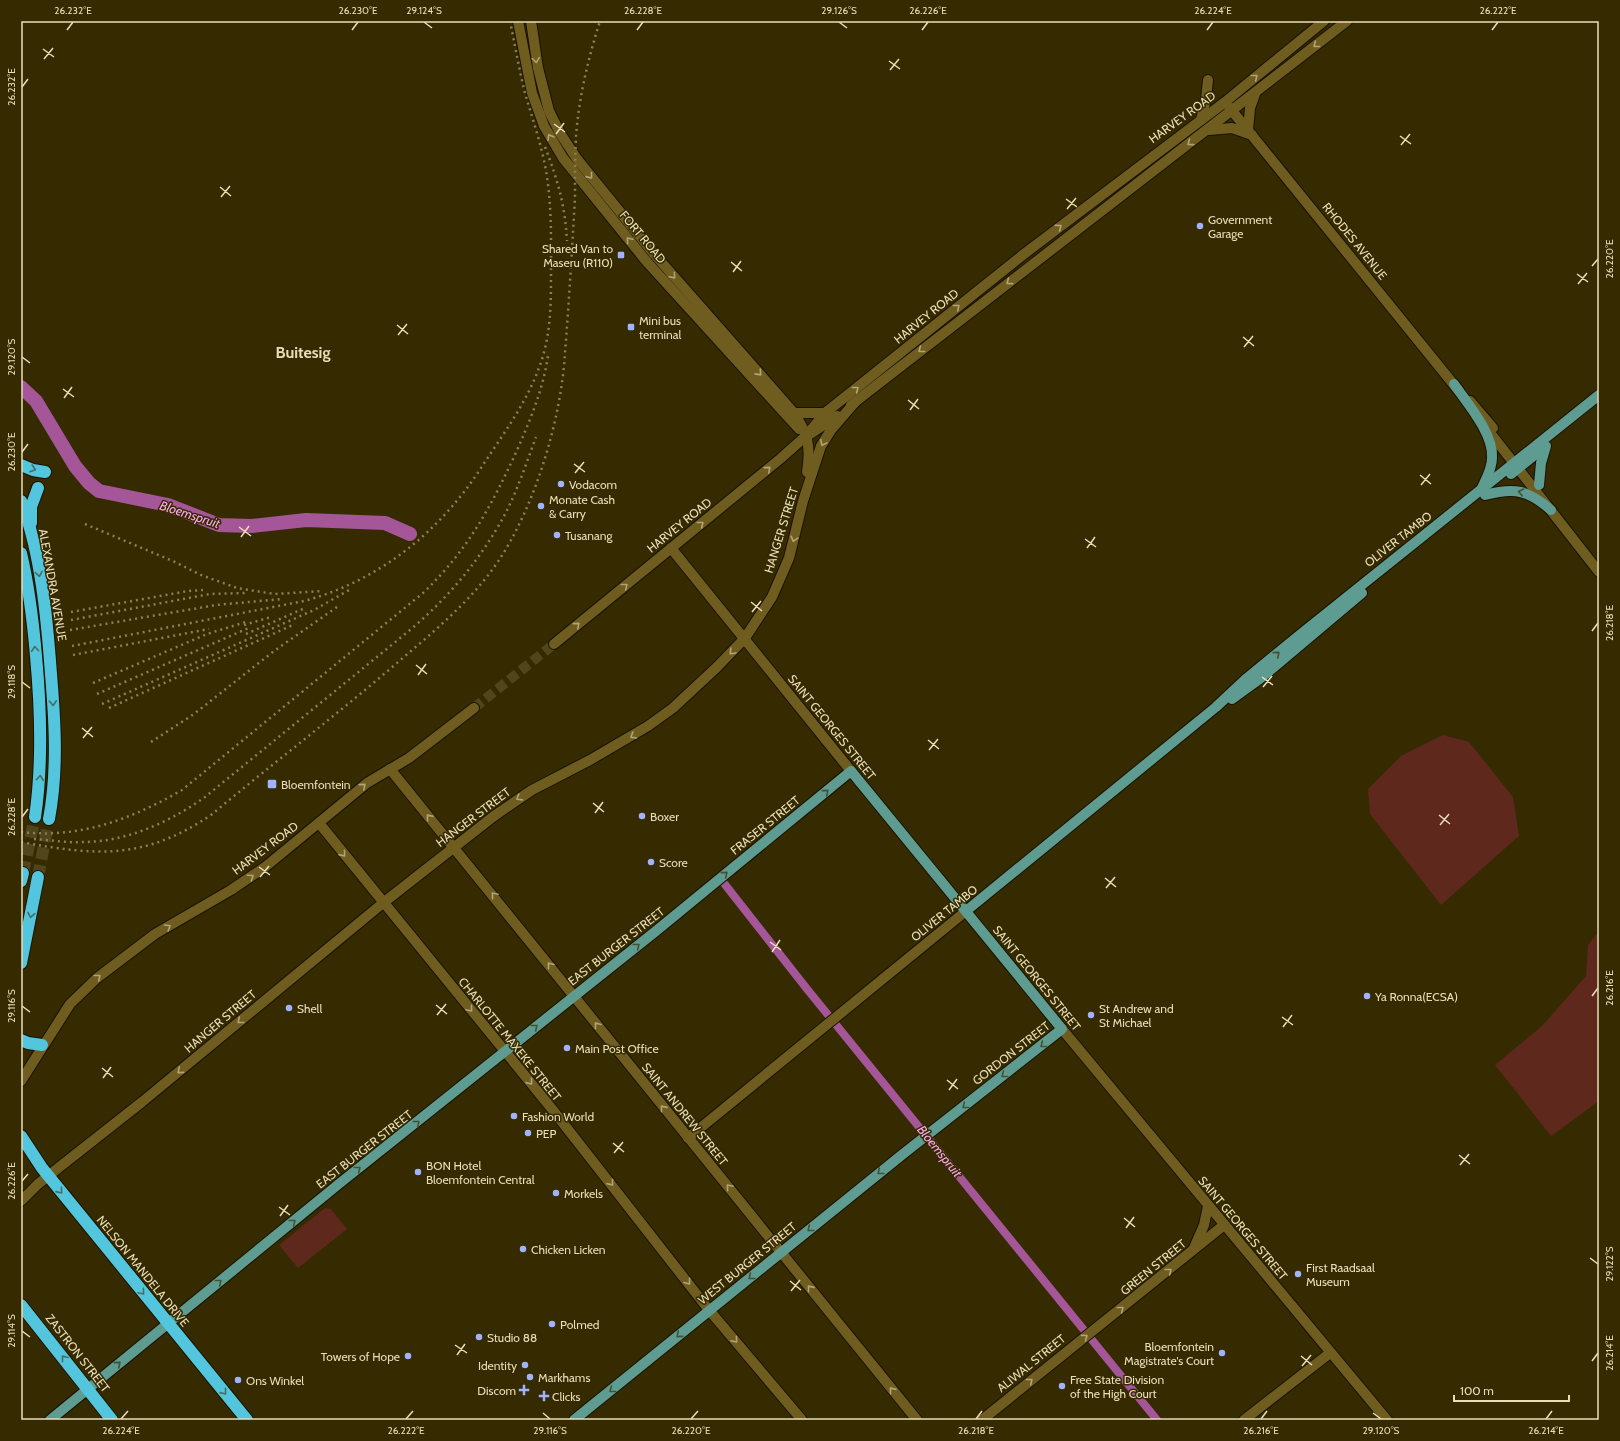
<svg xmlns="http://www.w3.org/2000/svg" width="1620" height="1441" font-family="Cabin,sans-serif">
  <rect width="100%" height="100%" fill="#362a00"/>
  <g fill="#5e281c">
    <path d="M 1443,735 L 1469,742 L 1513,797 L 1519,836 L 1441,905 L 1370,814 L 1368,789 L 1401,756 Z"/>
    <path d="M 1599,931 L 1599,1101 L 1551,1136 L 1495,1065 L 1542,1026 L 1586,976 L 1588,945 Z"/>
    <path d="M 325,1208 L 331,1209 L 347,1229 L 298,1268 L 279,1245 Z"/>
  </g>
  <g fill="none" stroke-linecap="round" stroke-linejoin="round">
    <path stroke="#a55698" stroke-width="8" d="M 723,882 L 807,989 L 1157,1420"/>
    <path stroke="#a55698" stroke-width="14" d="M 21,387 L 36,401 L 75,466 L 89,483 L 99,491 L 168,505 L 219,525 L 252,526 L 306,520 L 385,523 L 410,534"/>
    <path stroke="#51451c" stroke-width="10" stroke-dasharray="10 5" stroke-linecap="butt" d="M 474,708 L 554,644"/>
    <g stroke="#51451c" stroke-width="12" stroke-dasharray="12 6" stroke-linecap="butt">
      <path d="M 23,873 L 35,817"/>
      <path d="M 38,877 L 49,819"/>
    </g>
    <defs>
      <g id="secondary">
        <path d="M 518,21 L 532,93 L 544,126 L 563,158 L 647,262 L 799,429"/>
        <path d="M 531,21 L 538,68 L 549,111 L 560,133 L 577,159 L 655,255 L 794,413 C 808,434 811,447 807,472"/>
        <path d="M 1229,107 L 1459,391"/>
        <path d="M 1201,120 L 1206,99 L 1208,80"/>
        <path d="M 1209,130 L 1232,128 L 1252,135"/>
        <path d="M 1248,130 L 1250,108 L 1255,94"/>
        <path d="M 1470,401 L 1493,428"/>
        <path d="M 851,405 L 1347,21"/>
        <path d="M 794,413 L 825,413"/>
        <path d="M 1484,425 L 1599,572"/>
        <path d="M 810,434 L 837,416"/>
        <path d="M 671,548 L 851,771"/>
        <path d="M 554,644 L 780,459 L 807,435 L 825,413 L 1024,254 L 1225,102 L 1324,21"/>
        <path d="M 390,769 C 566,985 741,1203 917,1420"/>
        <path d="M 319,823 L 552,1109 L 709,1310 L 802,1420"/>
        <path d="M 1062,1029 L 1387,1420"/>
        <path d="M 21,1081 L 70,1004 L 97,978 L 155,934 L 231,890 L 265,867 L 367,783 L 409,758 L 474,708"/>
        <path d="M 688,1138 L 966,911"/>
        <path d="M 21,1201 L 38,1184 L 142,1102 L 383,903 L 494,816 L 532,790 L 590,760 L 648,726 L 673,708 L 717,667 L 745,638 L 772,597 L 789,558 L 803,501 L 821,446 L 831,430 L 856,401"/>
        <path d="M 1194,1248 L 1204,1225 L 1208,1206"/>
        <path d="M 982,1420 L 1224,1225"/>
        <path d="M 1244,1420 L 1330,1353"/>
      </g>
      <g id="primary">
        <path d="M 1454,384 C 1467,403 1494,434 1492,458 C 1492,469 1486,479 1482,488"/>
        <path d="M 1511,474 L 1542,449"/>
        <path d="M 1539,485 L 1541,463 L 1546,446"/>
        <path d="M 1485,495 C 1515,487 1528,490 1551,510"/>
        <path d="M 1232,699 L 1261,678 L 1362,593"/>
        <path d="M 966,911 L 1216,707 L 1247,678 L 1297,637 L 1599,395"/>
        <path d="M 50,1420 L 340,1183 L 656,931 L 851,771 L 1062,1029 L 903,1154 L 574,1420"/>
      </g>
      <g id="highway">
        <path d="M 21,465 L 33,470 L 45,472"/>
        <path d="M 21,501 C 41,552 47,619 51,674 C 55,722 58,771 49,819"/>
        <path d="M 31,523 L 31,507 L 38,488"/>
        <path d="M 21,553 C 29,587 33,621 36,656 C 41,710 43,763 35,817"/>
        <path d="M 21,881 L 23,873"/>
        <path d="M 21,963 L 38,877"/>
        <path d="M 21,1040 L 28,1043 L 42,1045"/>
        <path d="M 21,1136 L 42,1168 L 247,1420"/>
        <path d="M 21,1305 L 112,1420"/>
      </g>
    </defs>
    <use href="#secondary" stroke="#1a1300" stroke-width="12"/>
    <use href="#primary" stroke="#1a1300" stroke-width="12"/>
    <use href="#highway" stroke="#1a1300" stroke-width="14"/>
    <use href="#secondary" stroke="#6e5d1f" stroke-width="10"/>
    <use href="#primary" stroke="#5e9b90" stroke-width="10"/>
    <use href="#highway" stroke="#53c5dc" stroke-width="12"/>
    <g stroke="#8b7f57" stroke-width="2.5" stroke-dasharray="2 4" stroke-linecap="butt">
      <path d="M 545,147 C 558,181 565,205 567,241"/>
      <path d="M 85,524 L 175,562 L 201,575 L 237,588 L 274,594 L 323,591"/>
      <path d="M 71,612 L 188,591 L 203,590"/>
      <path d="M 71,620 L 210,594 L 245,593"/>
      <path d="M 244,625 L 271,617"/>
      <path d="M 70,630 L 216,605 L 282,599"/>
      <path d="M 246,634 L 305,608"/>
      <path d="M 72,646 L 304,601 C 378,581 437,534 479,471 C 501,437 527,403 540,365 C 550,338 551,308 551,279 C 551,245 552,211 547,177 C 543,149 533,121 525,93 C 519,69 515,45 510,21"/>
      <path d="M 73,655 L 209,629"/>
      <path d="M 93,683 L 207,634 L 249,621"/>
      <path d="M 97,694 L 251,627"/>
      <path d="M 102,704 L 314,610 L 349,590"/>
      <path d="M 109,708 L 295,624"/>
      <path d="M 151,742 L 194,714 L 274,651 L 337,607"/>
      <path d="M 21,832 C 79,839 132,819 182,790 L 423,593 C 469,549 492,505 518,448 C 531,418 543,389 548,356"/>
      <path d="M 34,839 C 50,840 67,843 83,842 C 126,842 170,822 205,797 L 410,630 C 448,598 479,561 503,518 C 517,492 526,464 536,437"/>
      <path d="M 21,842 C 97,856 144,860 211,815 C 270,766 331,719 390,669 C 428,636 468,605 497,563 C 535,507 561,420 565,353 C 569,302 572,250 575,198 C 575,177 575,157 576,136 C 579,97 588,59 600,21"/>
    </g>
  </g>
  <defs><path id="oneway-chevron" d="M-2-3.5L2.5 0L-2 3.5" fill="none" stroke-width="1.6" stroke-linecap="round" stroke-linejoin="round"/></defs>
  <g stroke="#b2a473">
    <use href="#oneway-chevron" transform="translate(1316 45) rotate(142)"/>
    <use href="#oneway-chevron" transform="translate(536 60) rotate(82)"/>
    <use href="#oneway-chevron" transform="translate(1255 77) rotate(-39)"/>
    <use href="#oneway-chevron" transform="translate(550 137) rotate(-120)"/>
    <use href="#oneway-chevron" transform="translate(1190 143) rotate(143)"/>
    <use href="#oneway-chevron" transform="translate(590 176) rotate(51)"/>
    <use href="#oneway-chevron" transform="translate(1059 227) rotate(-37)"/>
    <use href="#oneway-chevron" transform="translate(629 240) rotate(-130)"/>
    <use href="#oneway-chevron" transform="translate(673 276) rotate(49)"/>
    <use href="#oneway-chevron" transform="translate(1009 282) rotate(143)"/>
    <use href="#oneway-chevron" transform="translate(957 307) rotate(-39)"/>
    <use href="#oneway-chevron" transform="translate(921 350) rotate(142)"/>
    <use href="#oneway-chevron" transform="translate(759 373) rotate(48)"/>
    <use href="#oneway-chevron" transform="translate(856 389) rotate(-39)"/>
    <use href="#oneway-chevron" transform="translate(823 443) rotate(118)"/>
    <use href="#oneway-chevron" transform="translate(768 469) rotate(-40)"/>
    <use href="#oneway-chevron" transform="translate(701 524) rotate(-39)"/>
    <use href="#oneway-chevron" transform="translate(794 539) rotate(105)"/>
    <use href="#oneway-chevron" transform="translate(625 586) rotate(-39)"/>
    <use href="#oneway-chevron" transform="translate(577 625) rotate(-40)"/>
    <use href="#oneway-chevron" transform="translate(732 652) rotate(133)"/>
    <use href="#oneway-chevron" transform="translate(633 736) rotate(149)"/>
    <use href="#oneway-chevron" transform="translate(363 786) rotate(-40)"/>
    <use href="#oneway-chevron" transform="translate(519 798) rotate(148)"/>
    <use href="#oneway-chevron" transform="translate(429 817) rotate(-129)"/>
    <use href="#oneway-chevron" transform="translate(343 854) rotate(51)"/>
    <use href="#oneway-chevron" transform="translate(251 877) rotate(-35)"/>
    <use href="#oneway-chevron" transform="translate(494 895) rotate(-130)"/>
    <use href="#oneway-chevron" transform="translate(168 927) rotate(-31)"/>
    <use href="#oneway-chevron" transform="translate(550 965) rotate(-128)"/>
    <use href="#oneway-chevron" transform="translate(98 977) rotate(-39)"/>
    <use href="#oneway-chevron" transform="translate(470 1009) rotate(50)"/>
    <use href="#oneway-chevron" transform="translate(240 1021) rotate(141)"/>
    <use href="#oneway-chevron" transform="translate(597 1025) rotate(-128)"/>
    <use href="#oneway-chevron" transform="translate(180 1071) rotate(140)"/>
    <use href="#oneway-chevron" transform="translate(530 1082) rotate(51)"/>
    <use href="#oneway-chevron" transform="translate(663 1108) rotate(-129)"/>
    <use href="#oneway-chevron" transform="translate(611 1183) rotate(51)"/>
    <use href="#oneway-chevron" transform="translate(729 1187) rotate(-130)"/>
    <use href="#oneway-chevron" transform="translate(1169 1271) rotate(-39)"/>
    <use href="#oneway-chevron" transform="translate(688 1282) rotate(53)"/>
    <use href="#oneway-chevron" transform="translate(810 1288) rotate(-129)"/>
    <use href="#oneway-chevron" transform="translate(1121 1309) rotate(-38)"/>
    <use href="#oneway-chevron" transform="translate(1085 1337) rotate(-37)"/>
    <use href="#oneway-chevron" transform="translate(735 1340) rotate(50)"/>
    <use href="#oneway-chevron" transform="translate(1030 1381) rotate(-39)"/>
    <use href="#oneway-chevron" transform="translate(892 1390) rotate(-129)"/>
  </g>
  <g stroke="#437063">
    <use href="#oneway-chevron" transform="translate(33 469) rotate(19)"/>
    <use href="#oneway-chevron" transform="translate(39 574) rotate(80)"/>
    <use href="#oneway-chevron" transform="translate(35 649) rotate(-95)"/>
    <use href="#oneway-chevron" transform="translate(53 703) rotate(87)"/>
    <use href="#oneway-chevron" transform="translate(40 778) rotate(-85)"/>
    <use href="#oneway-chevron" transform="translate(31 915) rotate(101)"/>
    <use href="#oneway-chevron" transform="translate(60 1191) rotate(51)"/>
    <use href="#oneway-chevron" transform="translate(142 1292) rotate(50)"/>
    <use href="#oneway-chevron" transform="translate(64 1358) rotate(-128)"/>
    <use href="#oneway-chevron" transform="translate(224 1392) rotate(51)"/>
  </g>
  <g stroke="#445232">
    <use href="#oneway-chevron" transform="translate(1521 492) rotate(-168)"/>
    <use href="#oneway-chevron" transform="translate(1277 654) rotate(-40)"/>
    <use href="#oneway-chevron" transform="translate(826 792) rotate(-40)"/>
    <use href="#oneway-chevron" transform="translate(725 874) rotate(-40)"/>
    <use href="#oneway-chevron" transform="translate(637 946) rotate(-38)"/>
    <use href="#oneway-chevron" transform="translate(535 1027) rotate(-39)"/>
    <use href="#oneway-chevron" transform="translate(1043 1045) rotate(141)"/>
    <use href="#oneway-chevron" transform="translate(1004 1075) rotate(142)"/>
    <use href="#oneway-chevron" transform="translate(965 1106) rotate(142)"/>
    <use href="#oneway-chevron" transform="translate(417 1123) rotate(-39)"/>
    <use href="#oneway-chevron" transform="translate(358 1169) rotate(-38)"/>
    <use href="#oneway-chevron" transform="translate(880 1172) rotate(141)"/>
    <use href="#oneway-chevron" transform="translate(293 1222) rotate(-39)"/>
    <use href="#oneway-chevron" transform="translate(810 1229) rotate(141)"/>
    <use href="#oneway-chevron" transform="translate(751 1277) rotate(141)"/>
    <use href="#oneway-chevron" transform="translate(219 1282) rotate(-39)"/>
    <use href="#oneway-chevron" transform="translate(679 1335) rotate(140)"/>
    <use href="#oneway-chevron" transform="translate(118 1364) rotate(-40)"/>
    <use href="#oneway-chevron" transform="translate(612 1390) rotate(142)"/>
  </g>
  <path fill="none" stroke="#e9deb8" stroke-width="1.5" d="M 424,22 L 432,28M 839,22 L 847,28M 67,30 L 73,22M 352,30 L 358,22M 637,30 L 643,22M 922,30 L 928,22M 1207,30 L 1213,22M 1492,30 L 1498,22M 43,49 L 54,57M 44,59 L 53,48M 889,61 L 900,69M 890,70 L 899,59M 22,87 L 28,79M 554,124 L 565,132M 556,134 L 564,123M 1400,136 L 1411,144M 1401,145 L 1410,134M 220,187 L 231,196M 221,197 L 230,186M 1066,199 L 1077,207M 1067,209 L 1076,198M 731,262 L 742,271M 1592,266 L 1598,259M 733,272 L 741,261M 1577,274 L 1588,282M 1578,284 L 1587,273M 397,325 L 408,334M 398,335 L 407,324M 1243,337 L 1254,346M 1244,347 L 1253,336M 22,357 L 30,363M 63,389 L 74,397M 64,398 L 72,387M 908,400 L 919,409M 910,410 L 918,399M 22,452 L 28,444M 574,464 L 585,472M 575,473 L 584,462M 1420,475 L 1431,484M 1421,485 L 1430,474M 239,527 L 251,536M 241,537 L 249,526M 1085,539 L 1096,547M 1087,548 L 1095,537M 751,602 L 762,611M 752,612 L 761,601M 1592,631 L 1598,623M 416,665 L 427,674M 418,675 L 426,664M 1262,677 L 1273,685M 22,682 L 30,688M 1263,687 L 1272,676M 82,728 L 93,737M 83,738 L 92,727M 928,740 L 939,749M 929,750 L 938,739M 593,803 L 604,812M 595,813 L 603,802M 1439,815 L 1450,824M 22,817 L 28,809M 1440,825 L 1449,814M 259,867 L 270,875M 260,877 L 269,866M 1105,878 L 1116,887M 1106,888 L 1115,877M 770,942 L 781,950M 772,952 L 780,940M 1592,996 L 1598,988M 436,1005 L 447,1014M 22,1006 L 30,1012M 437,1015 L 446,1004M 1282,1017 L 1293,1025M 1283,1027 L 1292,1015M 102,1068 L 113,1077M 103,1078 L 111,1067M 947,1080 L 958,1089M 949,1090 L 957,1079M 613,1143 L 624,1152M 614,1153 L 623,1142M 1459,1155 L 1470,1164M 1460,1165 L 1469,1154M 22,1181 L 28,1174M 279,1207 L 290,1215M 280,1216 L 288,1205M 1124,1218 L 1135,1227M 1126,1228 L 1134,1217M 1590,1258 L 1598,1264M 790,1281 L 801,1290M 791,1291 L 800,1280M 22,1331 L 30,1337M 455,1345 L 467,1353M 457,1355 L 465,1344M 1301,1356 L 1312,1365M 1592,1361 L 1598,1353M 1302,1366 L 1311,1355M 543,1413 L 550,1419M 1373,1413 L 1381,1419M 121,1419 L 128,1411M 406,1419 L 413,1411M 691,1419 L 698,1411M 976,1419 L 982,1411M 1261,1419 L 1267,1411M 1546,1419 L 1552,1411"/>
  <g fill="#a1b3fd" stroke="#362a00" stroke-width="1.5">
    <circle cx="1200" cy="226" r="4"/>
    <rect x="617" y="251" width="8" height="8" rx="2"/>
    <rect x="627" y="323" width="8" height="8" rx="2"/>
    <circle cx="561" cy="484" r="4"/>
    <circle cx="541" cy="506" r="4"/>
    <circle cx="557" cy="535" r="4"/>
    <rect x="267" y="779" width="10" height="10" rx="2"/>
    <circle cx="642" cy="816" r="4"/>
    <circle cx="651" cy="862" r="4"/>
    <circle cx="1367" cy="996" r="4"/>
    <circle cx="289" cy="1008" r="4"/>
    <circle cx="1091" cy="1015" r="4"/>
    <circle cx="567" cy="1048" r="4"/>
    <circle cx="514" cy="1116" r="4"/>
    <circle cx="528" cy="1133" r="4"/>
    <circle cx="418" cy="1172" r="4"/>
    <circle cx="556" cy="1193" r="4"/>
    <circle cx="523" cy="1249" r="4"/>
    <circle cx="1298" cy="1274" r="4"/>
    <circle cx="552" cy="1324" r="4"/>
    <circle cx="479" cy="1337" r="4"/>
    <circle cx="1222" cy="1353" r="4"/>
    <circle cx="408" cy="1356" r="4"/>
    <circle cx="525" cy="1365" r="4"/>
    <circle cx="530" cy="1377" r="4"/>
    <circle cx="238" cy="1380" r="4"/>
    <circle cx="1062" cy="1386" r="4"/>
    <path d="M522 1384h4v4h4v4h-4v4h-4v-4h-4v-4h4z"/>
    <path d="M542 1390h4v4h4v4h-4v4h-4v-4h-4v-4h4z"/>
  </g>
  <g text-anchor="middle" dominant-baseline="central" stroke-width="3" stroke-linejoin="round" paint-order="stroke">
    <g font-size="12" fill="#e9deb8" stroke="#362a00">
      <text transform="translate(1182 117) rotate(-36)">HARVEY ROAD</text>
      <text transform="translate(643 237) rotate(50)">FORT ROAD</text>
      <text transform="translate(1355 241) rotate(51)">RHODES AVENUE</text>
      <text transform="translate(926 316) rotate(-39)">HARVEY ROAD</text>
      <text transform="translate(679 525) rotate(-39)">HARVEY ROAD</text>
      <text transform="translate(781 530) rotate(-73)">HANGER STREET</text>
      <text transform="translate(1398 539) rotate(-38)">OLIVER TAMBO</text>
      <text transform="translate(53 585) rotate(80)">ALEXANDRA AVENUE</text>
      <text transform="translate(832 727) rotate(51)">SAINT GEORGES STREET</text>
      <text transform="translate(473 817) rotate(-37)">HANGER STREET</text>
      <text transform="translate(765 825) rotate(-39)">FRASER STREET</text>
      <text transform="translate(265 848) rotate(-37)">HARVEY ROAD</text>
      <text transform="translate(944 913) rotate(-39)">OLIVER TAMBO</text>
      <text transform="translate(616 946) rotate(-38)">EAST BURGER STREET</text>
      <text transform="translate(1037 978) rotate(51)">SAINT GEORGES STREET</text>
      <text transform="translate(220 1021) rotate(-40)">HANGER STREET</text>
      <text transform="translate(510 1039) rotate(51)">CHARLOTTE MAXEKE STREET</text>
      <text transform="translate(1011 1053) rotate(-38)">GORDON STREET</text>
      <text transform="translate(685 1114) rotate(51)">SAINT ANDREW STREET</text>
      <text transform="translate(364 1149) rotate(-38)">EAST BURGER STREET</text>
      <text transform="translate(1243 1228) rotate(50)">SAINT GEORGES STREET</text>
      <text transform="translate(747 1263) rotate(-39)">WEST BURGER STREET</text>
      <text transform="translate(1153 1267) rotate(-39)">GREEN STREET</text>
      <text transform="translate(143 1271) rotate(51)">NELSON MANDELA DRIVE</text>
      <text transform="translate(78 1353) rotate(52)">ZASTRON STREET</text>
      <text transform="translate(1031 1363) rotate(-39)">ALIWAL STREET</text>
    </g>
    <g font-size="12" fill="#e9deb8" stroke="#362a00" text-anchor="start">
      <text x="1208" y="219">Government<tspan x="1208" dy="14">Garage</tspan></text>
      <text x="613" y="248" text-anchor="end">Shared Van to<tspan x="613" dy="14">Maseru (R110)</tspan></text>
      <text x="639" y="320">Mini bus<tspan x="639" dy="14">terminal</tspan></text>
      <text x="569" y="484">Vodacom</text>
      <text x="549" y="499">Monate Cash<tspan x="549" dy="14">&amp; Carry</tspan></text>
      <text x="565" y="535">Tusanang</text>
      <text x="281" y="784">Bloemfontein</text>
      <text x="650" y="816">Boxer</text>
      <text x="659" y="862">Score</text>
      <text x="1375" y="996">Ya Ronna(ECSA)</text>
      <text x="297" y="1008">Shell</text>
      <text x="1099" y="1008">St Andrew and<tspan x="1099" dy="14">St Michael</tspan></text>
      <text x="575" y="1048">Main Post Office</text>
      <text x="522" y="1116">Fashion World</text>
      <text x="536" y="1133">PEP</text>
      <text x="426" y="1165">BON Hotel<tspan x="426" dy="14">Bloemfontein Central</tspan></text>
      <text x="564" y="1193">Morkels</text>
      <text x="531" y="1249">Chicken Licken</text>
      <text x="1306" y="1267">First Raadsaal<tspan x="1306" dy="14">Museum</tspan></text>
      <text x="560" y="1324">Polmed</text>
      <text x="487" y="1337">Studio 88</text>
      <text x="1214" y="1346" text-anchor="end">Bloemfontein<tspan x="1214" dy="14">Magistrate's Court</tspan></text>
      <text x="400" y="1356" text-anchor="end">Towers of Hope</text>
      <text x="517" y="1365" text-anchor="end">Identity</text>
      <text x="538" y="1377">Markhams</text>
      <text x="1070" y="1379">Free State Division<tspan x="1070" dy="14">of the High Court</tspan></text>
      <text x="246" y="1380">Ons Winkel</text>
      <text x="516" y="1390" text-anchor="end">Discom</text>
      <text x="552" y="1396">Clicks</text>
    </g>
    <g font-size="13" font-style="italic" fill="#fca8ed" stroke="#362a00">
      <text transform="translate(190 514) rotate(18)">Bloemspruit</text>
      <text transform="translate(940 1151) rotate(51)">Bloemspruit</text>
    </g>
    <g font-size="16" font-weight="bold" fill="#e9deb8" stroke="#362a00">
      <text x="303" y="352">Buitesig</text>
    </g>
  </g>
  <rect width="1620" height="1441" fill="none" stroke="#362a00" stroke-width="44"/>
  <path d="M1454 1395v6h115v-6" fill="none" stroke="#e9deb8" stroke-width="2"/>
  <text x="1460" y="1395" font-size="12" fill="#e9deb8" stroke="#362a00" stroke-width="3" paint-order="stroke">100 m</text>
  <rect x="22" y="22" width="1576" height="1397" fill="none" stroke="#e9deb8" stroke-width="1.5"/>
  <g font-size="10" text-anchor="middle" fill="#e9deb8">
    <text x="73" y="14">26.232°E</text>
    <text x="358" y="14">26.230°E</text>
    <text x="424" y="14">29.124°S</text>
    <text x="643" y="14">26.228°E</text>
    <text x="839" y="14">29.126°S</text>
    <text x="928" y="14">26.226°E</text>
    <text x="1213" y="14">26.224°E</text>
    <text x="1498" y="14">26.222°E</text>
    <text transform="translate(11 87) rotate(-90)" y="4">26.232°E</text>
    <text transform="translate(1609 259) rotate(-90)" y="4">26.220°E</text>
    <text transform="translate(11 357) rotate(-90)" y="4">29.120°S</text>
    <text transform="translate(11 452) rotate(-90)" y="4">26.230°E</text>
    <text transform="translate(1609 623) rotate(-90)" y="4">26.218°E</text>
    <text transform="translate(11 682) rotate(-90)" y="4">29.118°S</text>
    <text transform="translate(11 817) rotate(-90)" y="4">26.228°E</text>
    <text transform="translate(1609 988) rotate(-90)" y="4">26.216°E</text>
    <text transform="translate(11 1006) rotate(-90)" y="4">29.116°S</text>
    <text transform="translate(11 1181) rotate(-90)" y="4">26.226°E</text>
    <text transform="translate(1609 1264) rotate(-90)" y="4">29.122°S</text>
    <text transform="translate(11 1331) rotate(-90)" y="4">29.114°S</text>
    <text transform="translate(1609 1353) rotate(-90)" y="4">26.214°E</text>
    <text x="121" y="1434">26.224°E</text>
    <text x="406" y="1434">26.222°E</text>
    <text x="550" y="1434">29.116°S</text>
    <text x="691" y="1434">26.220°E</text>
    <text x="976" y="1434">26.218°E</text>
    <text x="1261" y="1434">26.216°E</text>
    <text x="1381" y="1434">29.120°S</text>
    <text x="1546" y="1434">26.214°E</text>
  </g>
</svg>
